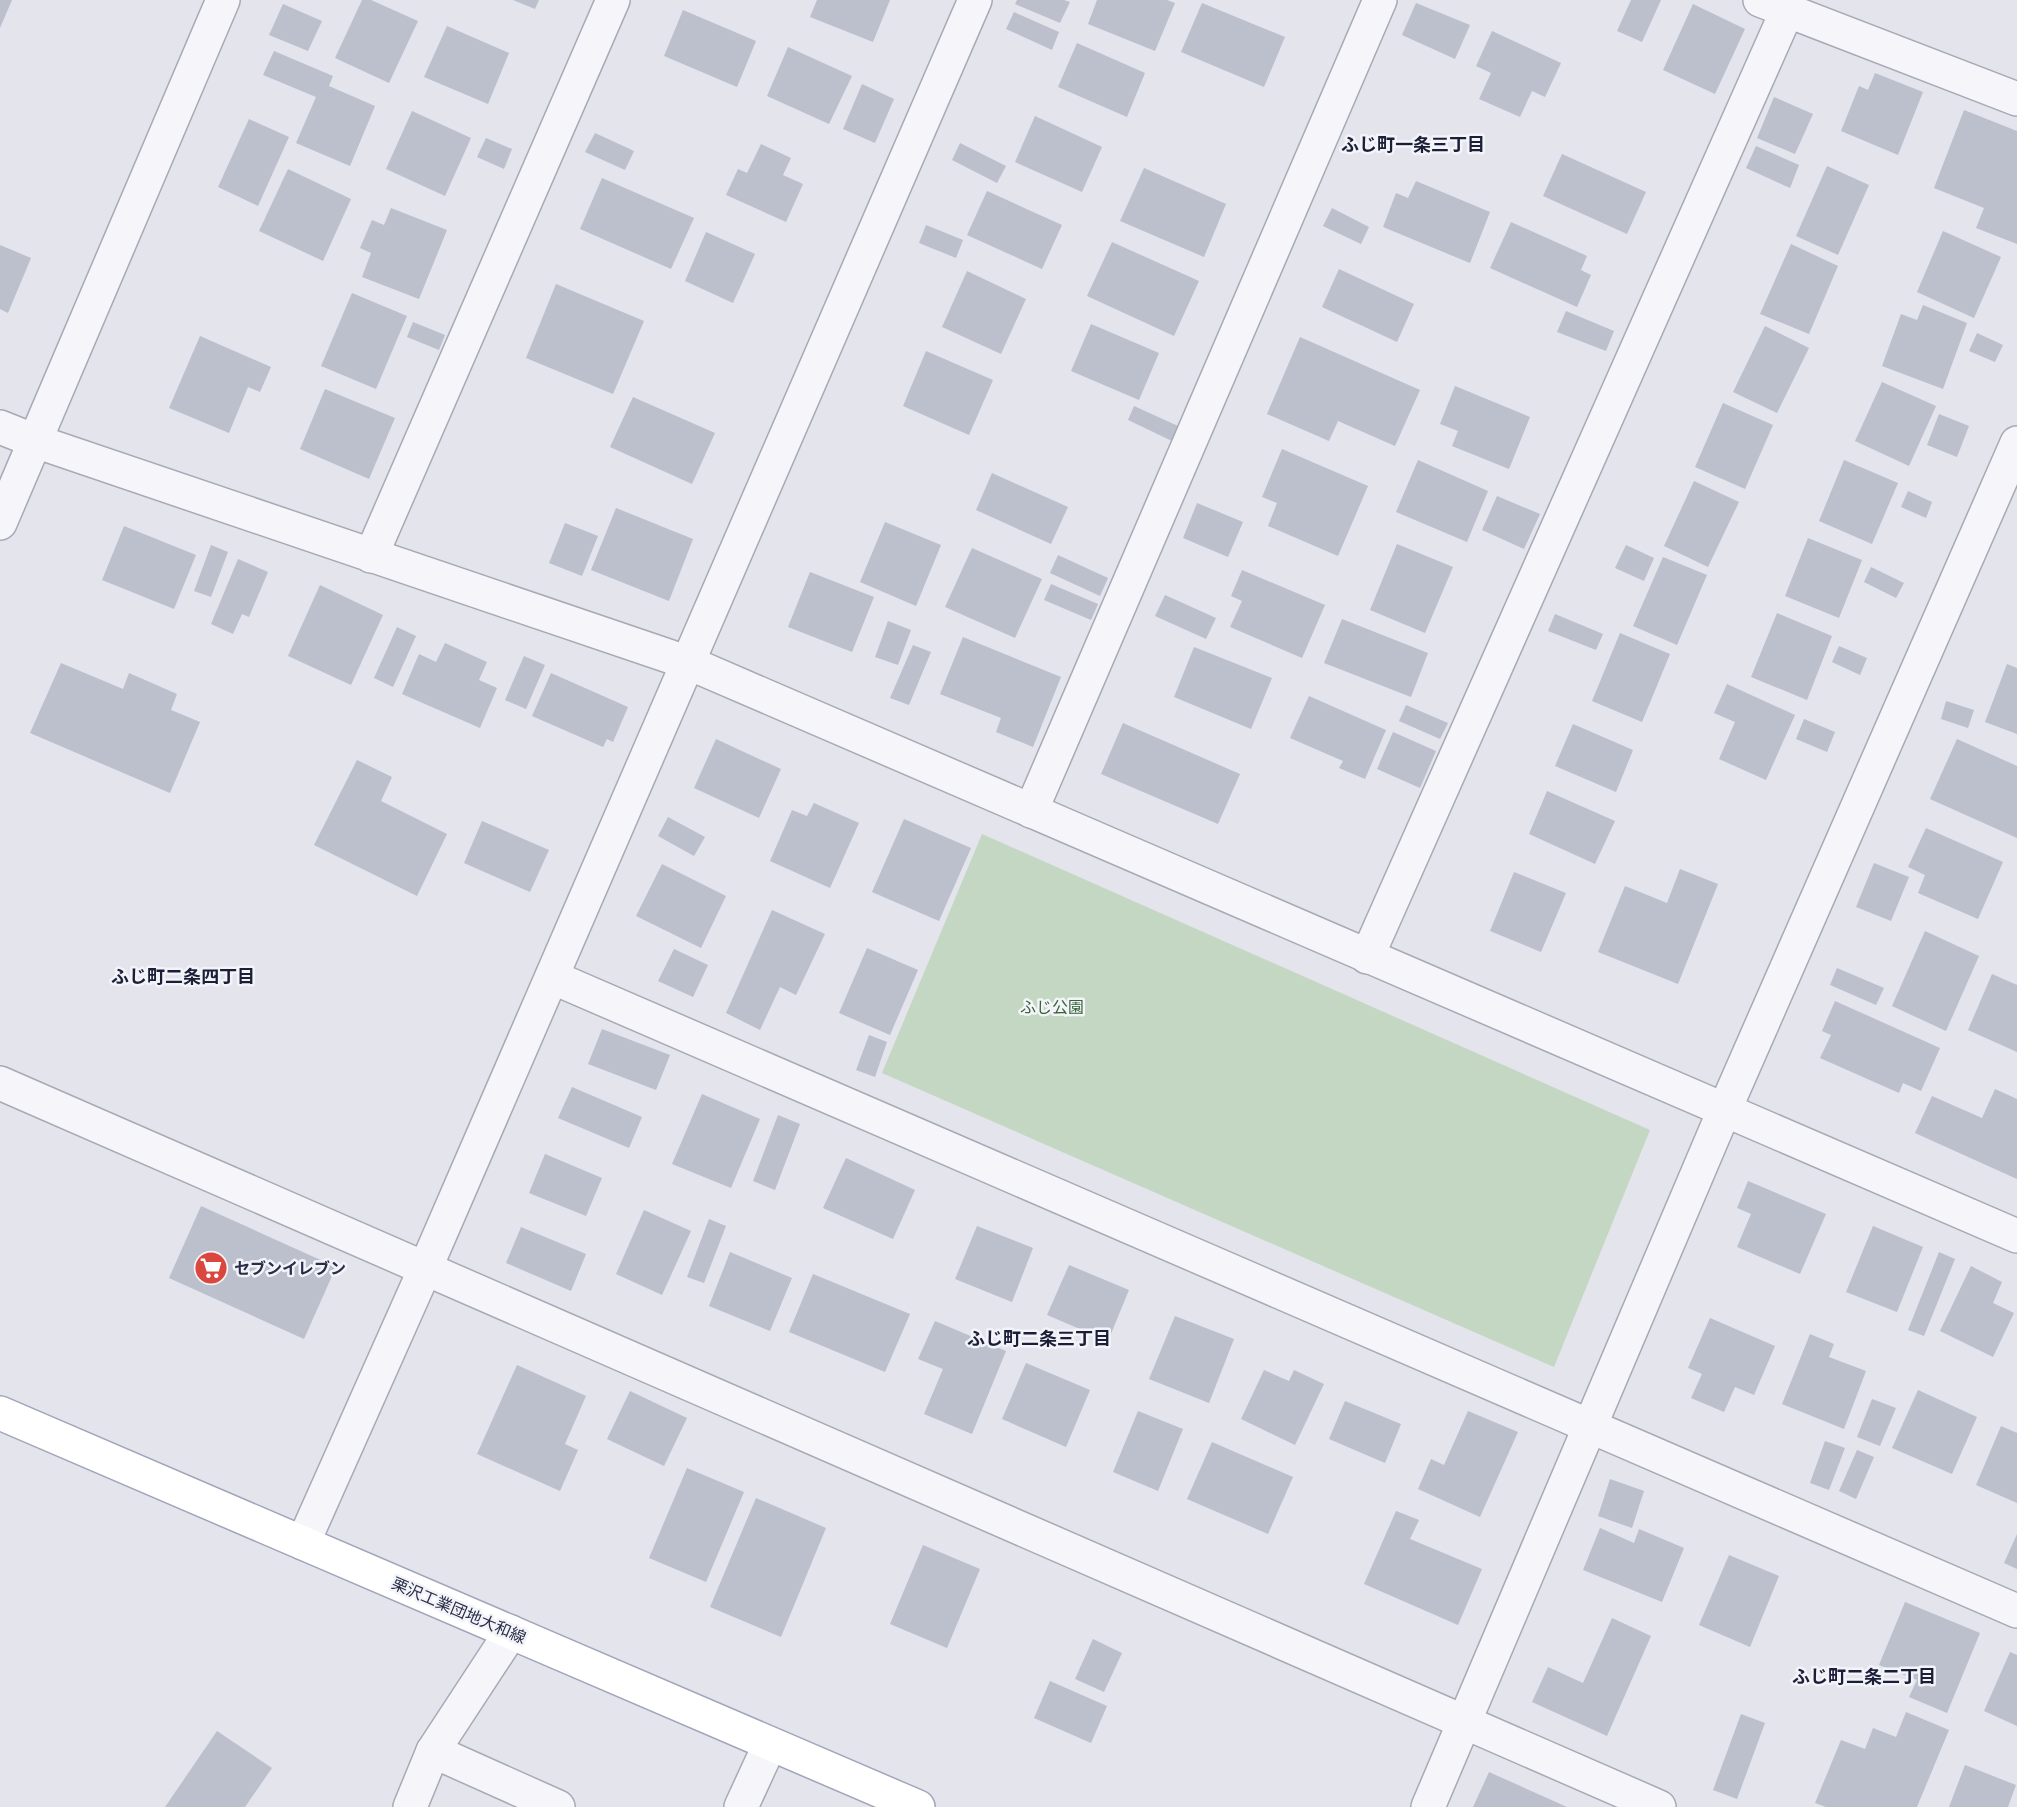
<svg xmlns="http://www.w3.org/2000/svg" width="2017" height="1807" font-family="'Open Sans','Noto Sans JP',sans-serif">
  <rect width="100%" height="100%" fill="#e3e4ec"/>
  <path fill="#c4d7c3" d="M 982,834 L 1650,1130 L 1554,1367 L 882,1073 Z"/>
  <g fill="#bcbfcc">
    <path d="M 0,0 L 12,0 L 0,28 Z"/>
    <path d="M 362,0 L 371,0 L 418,21 L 389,83 L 335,58 Z"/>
    <path d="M 513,0 L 539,0 L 535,9 Z"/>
    <path d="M 817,0 L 890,0 L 873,42 L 810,17 Z"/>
    <path d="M 1017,0 L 1064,0 L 1070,2 L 1060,23 L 1015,4 Z"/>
    <path d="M 1097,0 L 1167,0 L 1175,3 L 1155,51 L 1088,24 Z"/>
    <path d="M 1631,0 L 1661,0 L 1642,42 L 1617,31 Z"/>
    <path d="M 1202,3 L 1285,37 L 1264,87 L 1181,52 Z"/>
    <path d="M 1416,3 L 1470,25 L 1455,59 L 1402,35 Z"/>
    <path d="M 283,4 L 322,21 L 308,51 L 269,35 Z"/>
    <path d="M 1693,4 L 1745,29 L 1715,94 L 1663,70 Z"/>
    <path d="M 683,10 L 756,41 L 737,87 L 664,56 Z"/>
    <path d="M 1014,12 L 1059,32 L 1052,50 L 1006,29 Z"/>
    <path d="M 447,26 L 509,53 L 488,104 L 424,77 Z"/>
    <path d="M 1492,31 L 1561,63 L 1545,97 L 1532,91 L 1520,117 L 1479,99 L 1491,73 L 1476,66 Z"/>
    <path d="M 1077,43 L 1145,73 L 1127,117 L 1058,87 Z"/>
    <path d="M 788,47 L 852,76 L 829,124 L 767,96 Z"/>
    <path d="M 274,51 L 333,76 L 329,86 L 375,106 L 350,166 L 296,143 L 316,97 L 263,75 Z"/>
    <path d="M 1875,73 L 1923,92 L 1898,155 L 1841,131 L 1859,86 L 1868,90 Z"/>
    <path d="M 862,84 L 894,99 L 875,143 L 843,129 Z"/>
    <path d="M 1774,97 L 1813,114 L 1795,154 L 1757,138 Z"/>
    <path d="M 1964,110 L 2017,131 L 2017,244 L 1976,228 L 1984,208 L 1934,188 Z"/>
    <path d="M 412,111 L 471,138 L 445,196 L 386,169 Z"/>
    <path d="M 1035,116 L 1102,147 L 1082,192 L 1015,162 Z"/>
    <path d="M 249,119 L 289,137 L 258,206 L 218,187 Z"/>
    <path d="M 595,133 L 634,151 L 625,170 L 585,152 Z"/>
    <path d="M 486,138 L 512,149 L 504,169 L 477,157 Z"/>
    <path d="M 960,143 L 1006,166 L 997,183 L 952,160 Z"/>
    <path d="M 761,144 L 791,158 L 783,175 L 803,184 L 786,222 L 726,195 L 738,169 L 747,173 Z"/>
    <path d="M 1756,146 L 1799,165 L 1790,188 L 1746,168 Z"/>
    <path d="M 1562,154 L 1646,192 L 1627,234 L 1543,196 Z"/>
    <path d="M 1827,166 L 1869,185 L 1838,255 L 1796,236 Z"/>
    <path d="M 1144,168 L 1226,204 L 1204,257 L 1120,221 Z"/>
    <path d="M 288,169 L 351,199 L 323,261 L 259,231 Z"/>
    <path d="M 602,178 L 694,218 L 671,269 L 580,229 Z"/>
    <path d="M 1416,181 L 1490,212 L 1470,263 L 1383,227 L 1396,193 L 1408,198 Z"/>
    <path d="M 987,191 L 1062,225 L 1042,269 L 967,235 Z"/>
    <path d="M 391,208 L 447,230 L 419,299 L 362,277 L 371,253 L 360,248 L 372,220 L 384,225 Z"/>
    <path d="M 1332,208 L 1369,227 L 1361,244 L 1323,226 Z"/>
    <path d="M 1511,222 L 1587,256 L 1581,270 L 1591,275 L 1577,307 L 1490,268 Z"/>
    <path d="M 926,225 L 963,240 L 956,258 L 919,243 Z"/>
    <path d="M 1943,231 L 2001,257 L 1974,318 L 1917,292 Z"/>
    <path d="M 706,232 L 755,254 L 733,303 L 685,281 Z"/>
    <path d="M 1112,242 L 1199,281 L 1174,336 L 1087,296 Z"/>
    <path d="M 1791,244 L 1838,266 L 1809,334 L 1760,314 Z"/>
    <path d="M 0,245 L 31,258 L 8,313 L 0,309 Z"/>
    <path d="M 1339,269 L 1414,304 L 1397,342 L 1322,307 Z"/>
    <path d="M 967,271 L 1026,299 L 1001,354 L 942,327 Z"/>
    <path d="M 556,284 L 644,321 L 613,394 L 526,358 Z"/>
    <path d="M 352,293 L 407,316 L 376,389 L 321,366 Z"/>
    <path d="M 1923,305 L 1967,323 L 1943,389 L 1882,366 L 1901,314 L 1917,320 Z"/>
    <path d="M 1566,311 L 1614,331 L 1606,351 L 1557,332 Z"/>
    <path d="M 413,322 L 445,335 L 439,350 L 407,337 Z"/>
    <path d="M 1091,324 L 1159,353 L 1139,400 L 1071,371 Z"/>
    <path d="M 1765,326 L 1809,348 L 1777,413 L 1733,392 Z"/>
    <path d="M 1977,333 L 2003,345 L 1995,362 L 1969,351 Z"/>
    <path d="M 200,336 L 271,367 L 260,392 L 248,387 L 229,433 L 169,408 Z"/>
    <path d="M 1300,337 L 1420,390 L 1395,446 L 1338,421 L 1329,441 L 1267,414 Z"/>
    <path d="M 926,351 L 993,380 L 969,435 L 903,406 Z"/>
    <path d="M 1882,382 L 1936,406 L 1909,466 L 1855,441 Z"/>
    <path d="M 1455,386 L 1530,417 L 1509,469 L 1452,446 L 1458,431 L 1440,424 Z"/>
    <path d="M 325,389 L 395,418 L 369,479 L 300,449 Z"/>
    <path d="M 633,397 L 715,433 L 692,484 L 610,447 Z"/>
    <path d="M 1723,403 L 1773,425 L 1745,489 L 1695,467 Z"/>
    <path d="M 1134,406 L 1178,426 L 1172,441 L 1128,420 Z"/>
    <path d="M 1939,414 L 1969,426 L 1957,457 L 1927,445 Z"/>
    <path d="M 1282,449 L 1368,486 L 1338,556 L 1268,526 L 1277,503 L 1262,497 Z"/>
    <path d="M 1418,460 L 1488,491 L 1467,542 L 1396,512 Z"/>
    <path d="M 1844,460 L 1898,483 L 1872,544 L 1819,521 Z"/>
    <path d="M 992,473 L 1068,507 L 1051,544 L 976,510 Z"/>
    <path d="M 1694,481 L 1739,502 L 1708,567 L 1664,546 Z"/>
    <path d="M 1908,491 L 1932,502 L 1926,518 L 1901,507 Z"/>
    <path d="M 1497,496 L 1540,514 L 1524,549 L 1482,530 Z"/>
    <path d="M 1197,503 L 1243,522 L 1228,557 L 1183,538 Z"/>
    <path d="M 616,508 L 693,539 L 669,601 L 591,570 Z"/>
    <path d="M 885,522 L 941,545 L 916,606 L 860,582 Z"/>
    <path d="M 565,523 L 598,536 L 582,576 L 549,563 Z"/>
    <path d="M 124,526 L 196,555 L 174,609 L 102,580 Z"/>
    <path d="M 1808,538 L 1862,560 L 1839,618 L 1785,596 Z"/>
    <path d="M 1397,544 L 1453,567 L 1425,633 L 1370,610 Z"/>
    <path d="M 211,545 L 228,552 L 211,597 L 194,591 Z"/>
    <path d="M 1626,545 L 1654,558 L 1644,581 L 1615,568 Z"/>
    <path d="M 972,548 L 1042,579 L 1015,638 L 945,607 Z"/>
    <path d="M 1058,555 L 1108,578 L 1100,596 L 1050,573 Z"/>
    <path d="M 1663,557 L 1707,575 L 1677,645 L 1633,626 Z"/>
    <path d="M 238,559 L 268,572 L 249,617 L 242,614 L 233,634 L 211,624 Z"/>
    <path d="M 1871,567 L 1904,583 L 1896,598 L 1864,582 Z"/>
    <path d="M 1242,570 L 1325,605 L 1302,658 L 1230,627 L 1242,601 L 1231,596 Z"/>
    <path d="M 810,572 L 874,597 L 852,652 L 788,627 Z"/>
    <path d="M 1051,584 L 1098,604 L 1091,620 L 1044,600 Z"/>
    <path d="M 320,585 L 383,615 L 351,685 L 288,656 Z"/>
    <path d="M 1165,595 L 1216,618 L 1206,639 L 1155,616 Z"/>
    <path d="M 1777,613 L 1832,636 L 1807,700 L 1751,677 Z"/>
    <path d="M 1555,614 L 1603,634 L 1596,650 L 1548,631 Z"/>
    <path d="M 1342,619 L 1428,653 L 1411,697 L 1324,663 Z"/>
    <path d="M 888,621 L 911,630 L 898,665 L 875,657 Z"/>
    <path d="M 397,627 L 416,636 L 393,687 L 374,678 Z"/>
    <path d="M 1620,633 L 1670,654 L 1642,722 L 1592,701 Z"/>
    <path d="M 963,637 L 1061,677 L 1033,747 L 996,732 L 1001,718 L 940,694 Z"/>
    <path d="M 445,643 L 487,662 L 479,680 L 497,688 L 480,728 L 402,694 L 419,654 L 436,662 Z"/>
    <path d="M 913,645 L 931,652 L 909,705 L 890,698 Z"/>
    <path d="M 1839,646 L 1867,658 L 1860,675 L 1832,662 Z"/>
    <path d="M 1194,647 L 1272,678 L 1251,729 L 1174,697 Z"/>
    <path d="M 524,656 L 545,665 L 526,709 L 505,700 Z"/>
    <path d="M 61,663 L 123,689 L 129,673 L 177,694 L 171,710 L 200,722 L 170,793 L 30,733 Z"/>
    <path d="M 2007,664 L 2017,668 L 2017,734 L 1985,722 Z"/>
    <path d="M 551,673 L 628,707 L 613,742 L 607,739 L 603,747 L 532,716 Z"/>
    <path d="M 1727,684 L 1795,715 L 1766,780 L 1719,759 L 1735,722 L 1714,713 Z"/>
    <path d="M 1309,696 L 1386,730 L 1365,779 L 1339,768 L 1343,761 L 1290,738 Z"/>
    <path d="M 1946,701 L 1974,710 L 1968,728 L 1941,719 Z"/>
    <path d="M 1406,705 L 1448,723 L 1440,739 L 1399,721 Z"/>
    <path d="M 1804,719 L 1835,732 L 1827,752 L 1796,739 Z"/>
    <path d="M 1123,723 L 1240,774 L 1218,824 L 1101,774 Z"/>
    <path d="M 1573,724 L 1633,750 L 1616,792 L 1555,766 Z"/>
    <path d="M 1393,732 L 1436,751 L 1420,788 L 1377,769 Z"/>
    <path d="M 716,739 L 781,769 L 759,818 L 694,788 Z"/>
    <path d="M 1957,739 L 2017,766 L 2017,838 L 1930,799 Z"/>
    <path d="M 357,760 L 392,777 L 381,801 L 447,834 L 417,896 L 314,845 Z"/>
    <path d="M 1547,791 L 1615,821 L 1595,864 L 1529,834 Z"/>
    <path d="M 814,803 L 859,823 L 830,888 L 770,861 L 792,810 L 807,816 Z"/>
    <path d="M 668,817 L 705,837 L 694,856 L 658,836 Z"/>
    <path d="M 904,819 L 971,848 L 939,921 L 872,892 Z"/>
    <path d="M 482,821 L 549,850 L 530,892 L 464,863 Z"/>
    <path d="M 1926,828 L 2003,862 L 1978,919 L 1918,893 L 1925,875 L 1908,867 Z"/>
    <path d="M 1874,863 L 1909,877 L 1891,921 L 1856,907 Z"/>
    <path d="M 662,864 L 726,896 L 701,948 L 636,916 Z"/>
    <path d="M 1680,869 L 1718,884 L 1678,984 L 1598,952 L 1625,886 L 1667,903 Z"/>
    <path d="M 1514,872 L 1566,893 L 1541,952 L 1490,931 Z"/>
    <path d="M 772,910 L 825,934 L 796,995 L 780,987 L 760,1030 L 726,1013 Z"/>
    <path d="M 1925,931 L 1979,956 L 1946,1031 L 1892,1006 Z"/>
    <path d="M 867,948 L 918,970 L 890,1035 L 839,1013 Z"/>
    <path d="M 674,949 L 708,965 L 693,997 L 658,981 Z"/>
    <path d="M 1837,968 L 1884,988 L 1876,1005 L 1830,985 Z"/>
    <path d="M 1992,974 L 2017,985 L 2017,1052 L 1968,1030 Z"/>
    <path d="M 1835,1001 L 1940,1048 L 1921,1091 L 1903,1083 L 1899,1093 L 1820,1058 L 1831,1035 L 1822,1031 Z"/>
    <path d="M 602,1029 L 670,1055 L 656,1090 L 588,1064 Z"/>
    <path d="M 869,1035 L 887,1042 L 875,1077 L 856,1070 Z"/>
    <path d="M 572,1087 L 642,1117 L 629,1148 L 558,1118 Z"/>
    <path d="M 1995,1089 L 2017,1099 L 2017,1179 L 1915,1133 L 1932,1096 L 1982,1118 Z"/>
    <path d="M 702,1094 L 760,1119 L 731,1188 L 672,1164 Z"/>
    <path d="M 778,1115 L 800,1124 L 775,1190 L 753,1181 Z"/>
    <path d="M 545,1154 L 602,1178 L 586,1216 L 529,1193 Z"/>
    <path d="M 846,1158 L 915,1190 L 893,1239 L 823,1208 Z"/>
    <path d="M 1748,1181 L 1826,1214 L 1800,1274 L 1737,1247 L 1751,1214 L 1737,1208 Z"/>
    <path d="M 201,1206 L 336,1267 L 304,1339 L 169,1278 Z"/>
    <path d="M 644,1210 L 691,1231 L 662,1295 L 616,1274 Z"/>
    <path d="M 709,1219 L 726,1226 L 704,1283 L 687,1277 Z"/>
    <path d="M 977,1226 L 1033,1248 L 1012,1302 L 955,1279 Z"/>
    <path d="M 1873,1226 L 1923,1247 L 1897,1312 L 1846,1292 Z"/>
    <path d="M 521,1227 L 586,1254 L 571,1291 L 506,1263 Z"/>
    <path d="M 730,1252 L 792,1278 L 770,1331 L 709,1306 Z"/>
    <path d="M 1939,1252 L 1955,1259 L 1924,1336 L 1908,1330 Z"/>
    <path d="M 1069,1265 L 1129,1290 L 1108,1341 L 1047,1315 Z"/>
    <path d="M 1971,1266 L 2002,1282 L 1993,1303 L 2014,1313 L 1993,1357 L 1940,1331 Z"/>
    <path d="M 813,1274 L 910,1314 L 885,1372 L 789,1332 Z"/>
    <path d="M 1175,1316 L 1234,1339 L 1209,1403 L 1149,1379 Z"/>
    <path d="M 1710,1318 L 1775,1346 L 1754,1395 L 1735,1387 L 1724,1412 L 1691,1398 L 1702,1374 L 1688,1368 Z"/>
    <path d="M 935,1321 L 1006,1351 L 972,1434 L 924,1414 L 943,1369 L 918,1359 Z"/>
    <path d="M 1810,1334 L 1834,1344 L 1829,1357 L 1866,1371 L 1844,1429 L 1782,1404 Z"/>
    <path d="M 1026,1363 L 1090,1390 L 1066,1447 L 1002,1419 Z"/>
    <path d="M 517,1365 L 586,1396 L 565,1444 L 578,1450 L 560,1491 L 477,1454 Z"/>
    <path d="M 1264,1370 L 1289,1381 L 1294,1370 L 1324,1384 L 1295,1445 L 1241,1419 Z"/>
    <path d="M 1918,1390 L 1977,1417 L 1952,1474 L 1892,1448 Z"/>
    <path d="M 630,1391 L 687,1418 L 664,1466 L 607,1439 Z"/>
    <path d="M 1872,1399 L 1896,1408 L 1880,1446 L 1857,1437 Z"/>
    <path d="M 1345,1401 L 1401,1424 L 1385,1463 L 1329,1439 Z"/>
    <path d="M 1138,1411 L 1183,1429 L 1158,1491 L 1113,1472 Z"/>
    <path d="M 1468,1411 L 1518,1432 L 1480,1517 L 1418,1489 L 1431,1459 L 1444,1465 Z"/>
    <path d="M 2001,1426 L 2017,1433 L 2017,1503 L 1976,1485 Z"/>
    <path d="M 1825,1441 L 1845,1448 L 1829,1490 L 1810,1483 Z"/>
    <path d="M 1212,1442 L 1293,1477 L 1268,1534 L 1187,1499 Z"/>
    <path d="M 1857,1450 L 1874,1457 L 1856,1499 L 1839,1491 Z"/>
    <path d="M 687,1468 L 744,1492 L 706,1582 L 649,1558 Z"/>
    <path d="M 1610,1479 L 1644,1491 L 1632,1528 L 1598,1516 Z"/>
    <path d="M 756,1498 L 826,1528 L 781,1637 L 710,1607 Z"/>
    <path d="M 1396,1511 L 1419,1520 L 1410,1539 L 1482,1569 L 1458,1625 L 1364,1584 Z"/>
    <path d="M 1600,1528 L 1634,1543 L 1639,1529 L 1684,1548 L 1662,1602 L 1583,1570 Z"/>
    <path d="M 2017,1534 L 2017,1569 L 2004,1563 Z"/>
    <path d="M 923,1545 L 980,1569 L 947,1648 L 890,1624 Z"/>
    <path d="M 1729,1555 L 1779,1576 L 1750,1647 L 1699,1625 Z"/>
    <path d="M 1905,1602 L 1980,1633 L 1947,1713 L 1909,1697 L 1917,1680 L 1879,1665 Z"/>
    <path d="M 1612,1618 L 1651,1636 L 1607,1736 L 1532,1702 L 1548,1667 L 1583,1683 Z"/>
    <path d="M 1093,1639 L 1122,1653 L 1104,1692 L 1075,1679 Z"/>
    <path d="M 2010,1652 L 2017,1655 L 2017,1726 L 1984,1711 Z"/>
    <path d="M 1050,1681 L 1107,1706 L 1091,1743 L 1034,1718 Z"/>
    <path d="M 1906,1712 L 1949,1730 L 1917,1807 L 1826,1807 L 1815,1803 L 1841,1740 L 1865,1749 L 1873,1728 L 1896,1737 Z"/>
    <path d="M 1741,1714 L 1765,1723 L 1737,1799 L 1713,1790 Z"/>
    <path d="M 217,1731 L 272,1768 L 245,1807 L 165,1807 Z"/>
    <path d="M 1965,1765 L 2016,1785 L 2008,1807 L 1949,1807 Z"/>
    <path d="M 1489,1772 L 1567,1807 L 1473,1807 Z"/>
  </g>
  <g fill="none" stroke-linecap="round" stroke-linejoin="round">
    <defs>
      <g id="minor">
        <path d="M 1760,0 L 2017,99"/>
        <path d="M 0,427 L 35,441 L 689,663 L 2017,1236"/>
        <path d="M 0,523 L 223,0"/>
        <path d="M 371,556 L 613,0"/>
        <path d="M 1031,811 L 1380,0"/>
        <path d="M 1367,957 L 1787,11"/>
        <path d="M 552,977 L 2017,1611"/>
        <path d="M 0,1083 L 1659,1807"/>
        <path d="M 303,1543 L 425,1269 L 975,0"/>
        <path d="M 433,1751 L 558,1807"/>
        <path d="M 410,1807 L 433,1751 L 511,1632"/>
        <path d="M 741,1807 L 770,1744"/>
        <path d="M 1428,1807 L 1724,1111 L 2017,443"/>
      </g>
      <path id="major" d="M 0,1413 L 918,1807"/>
    </defs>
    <use href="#minor" stroke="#a7a9b7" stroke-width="36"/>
    <use href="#major" stroke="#a1a5b9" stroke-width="36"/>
    <use href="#minor" stroke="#f6f6fa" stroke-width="33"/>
    <use href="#major" stroke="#fff" stroke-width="33"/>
  </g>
  <defs>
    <symbol id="supermarket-disc" viewBox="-11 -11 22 22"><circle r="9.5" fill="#da473e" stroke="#f3f4f9"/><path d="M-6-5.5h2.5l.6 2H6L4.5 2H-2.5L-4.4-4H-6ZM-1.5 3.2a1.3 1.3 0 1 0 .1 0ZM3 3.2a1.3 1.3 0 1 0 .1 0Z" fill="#fff"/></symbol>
  </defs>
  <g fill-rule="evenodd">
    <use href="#supermarket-disc" x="192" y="1249" width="38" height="38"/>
  </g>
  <g text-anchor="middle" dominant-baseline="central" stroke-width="5" stroke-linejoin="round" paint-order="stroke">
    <g font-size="16" fill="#356335" stroke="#f3f4f9">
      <text x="1052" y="1007">ふじ公園</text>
    </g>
    <g font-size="16" font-weight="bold" fill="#292d46" stroke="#f3f4f9" text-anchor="start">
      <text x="234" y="1268">セブンイレブン</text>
    </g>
    <g font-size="16" fill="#292d46" stroke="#f3f4f9">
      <text transform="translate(459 1610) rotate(23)">栗沢工業団地大和線</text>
    </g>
    <g font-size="18" font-weight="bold" fill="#1b1e37" stroke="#f3f4f9">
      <text x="1413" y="144">ふじ町一条三丁目</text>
      <text x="183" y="976">ふじ町二条四丁目</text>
      <text x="1039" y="1338">ふじ町二条三丁目</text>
      <text x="1864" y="1676">ふじ町二条二丁目</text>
    </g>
  </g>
</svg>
